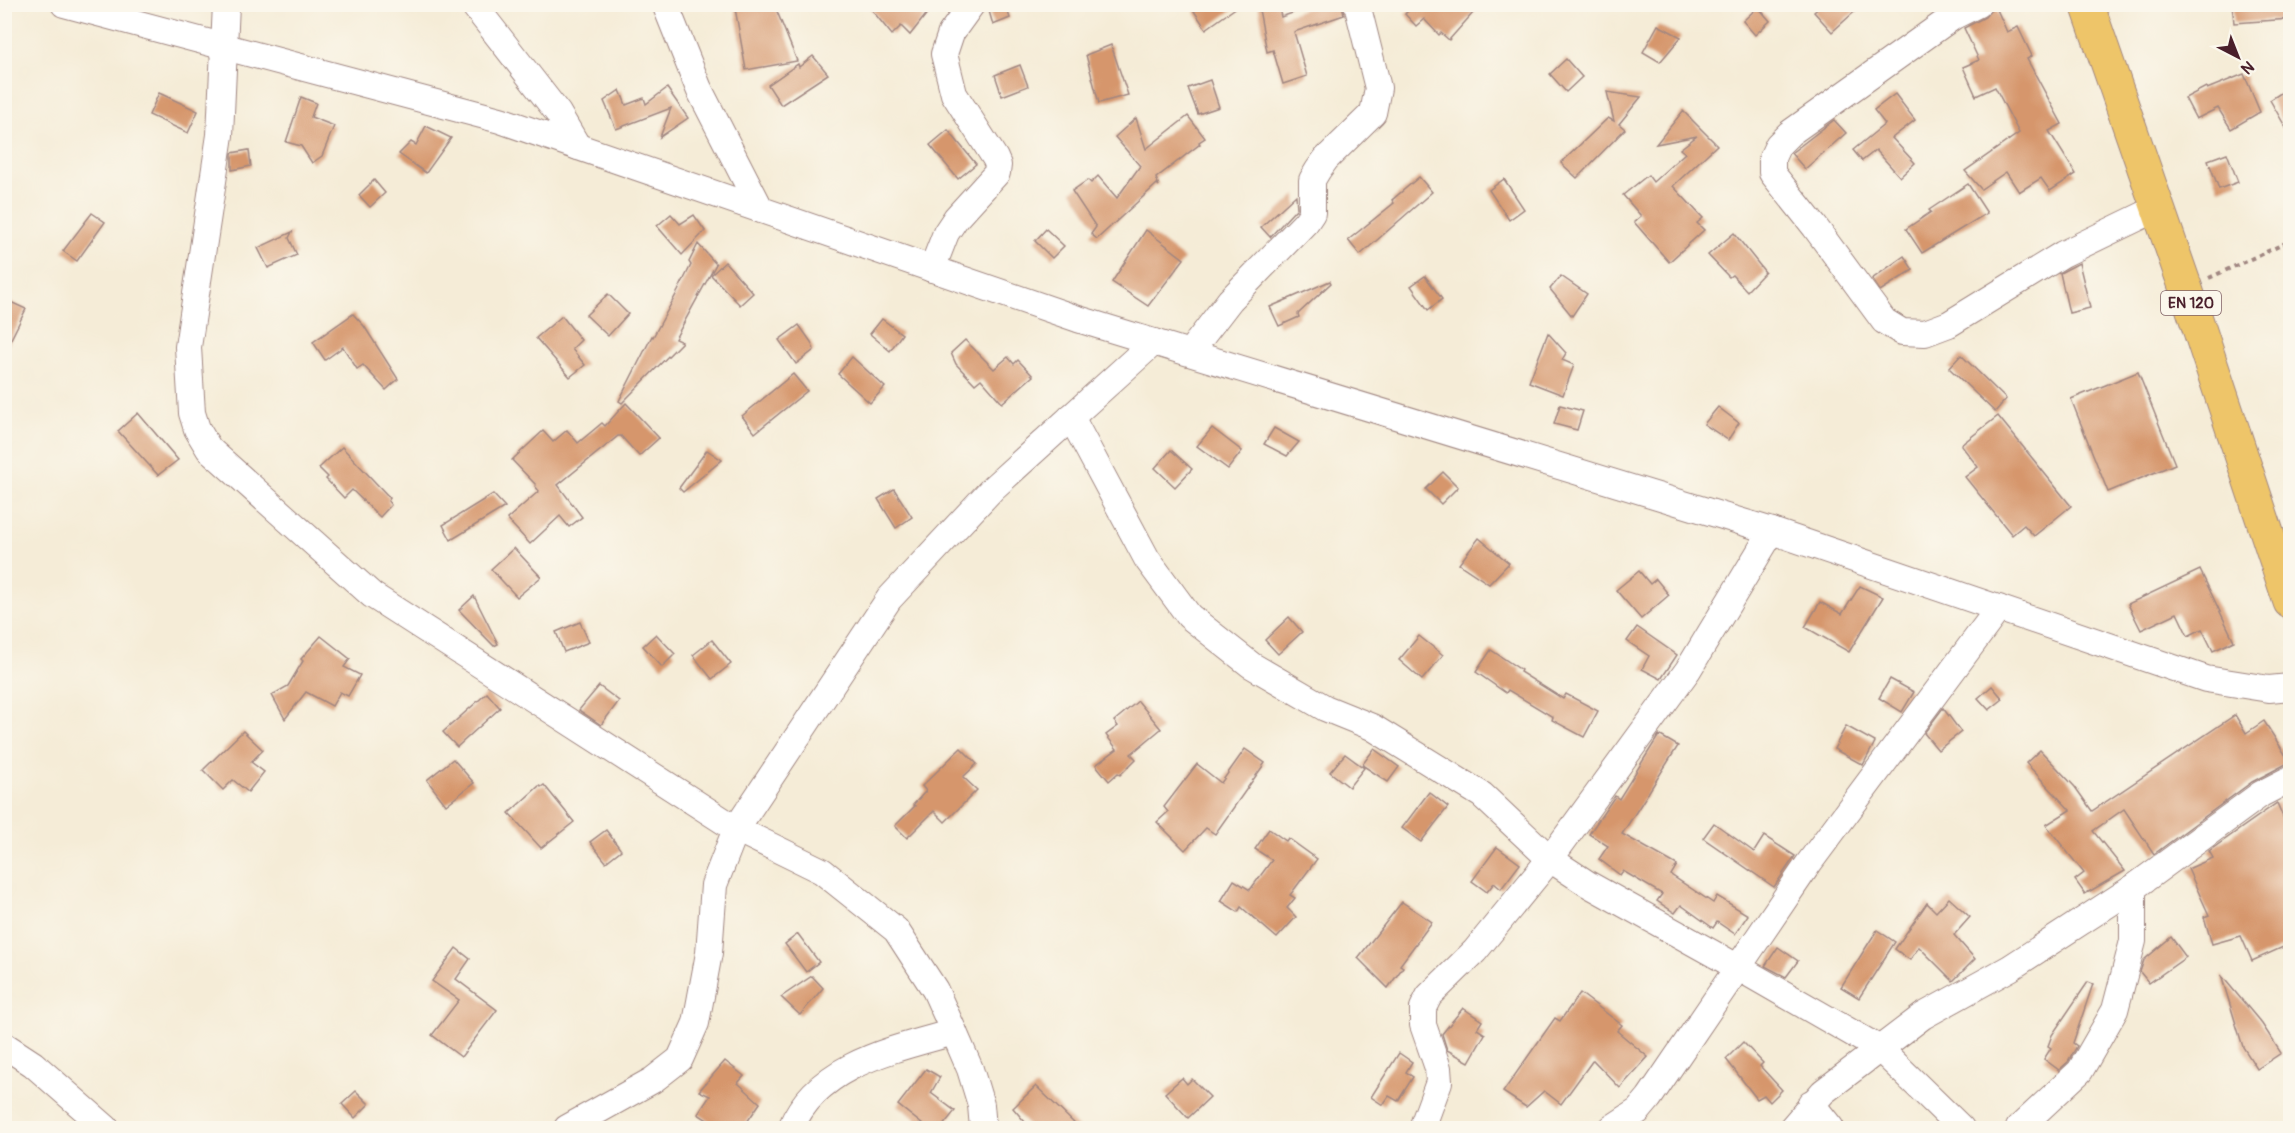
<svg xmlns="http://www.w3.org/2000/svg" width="2295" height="1133" font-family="Pangolin,sans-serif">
  <rect width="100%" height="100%" fill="#fbf7ec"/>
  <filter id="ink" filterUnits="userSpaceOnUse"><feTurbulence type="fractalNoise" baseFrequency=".0167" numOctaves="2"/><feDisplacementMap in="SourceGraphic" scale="12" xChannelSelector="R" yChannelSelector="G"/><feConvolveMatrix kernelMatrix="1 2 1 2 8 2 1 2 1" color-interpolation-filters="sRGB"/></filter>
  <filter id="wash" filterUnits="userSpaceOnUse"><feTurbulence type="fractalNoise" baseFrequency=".008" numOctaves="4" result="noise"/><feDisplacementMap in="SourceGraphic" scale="24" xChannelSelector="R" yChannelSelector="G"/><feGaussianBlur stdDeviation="1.35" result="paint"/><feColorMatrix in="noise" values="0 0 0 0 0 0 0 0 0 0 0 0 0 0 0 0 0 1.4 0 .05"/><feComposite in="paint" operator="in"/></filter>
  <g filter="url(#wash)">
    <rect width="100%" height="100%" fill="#f5ecd7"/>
    <g id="blocks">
      <g fill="#d6966c">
        <path d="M 752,4 L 774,4 L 797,61 L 746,70 L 735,8 Z"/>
        <path d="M 867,4 L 920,4 L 929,11 L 910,35 L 901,26 L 892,35 Z"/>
        <path d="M 987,4 L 1005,4 L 1010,18 L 993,25 Z"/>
        <path d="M 1204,4 L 1241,4 L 1206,29 L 1194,11 Z"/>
        <path d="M 1258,4 L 1278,4 L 1281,17 L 1318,4 L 1342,4 L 1344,15 L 1294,32 L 1307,76 L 1283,84 L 1273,50 L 1267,52 Z"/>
        <path d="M 1410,4 L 1481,4 L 1449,40 L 1441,33 L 1439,35 L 1424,19 L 1416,26 L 1405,14 L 1412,7 Z"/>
        <path d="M 1823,4 L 1863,4 L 1832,32 L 1814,12 Z"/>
        <path d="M 2232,4 L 2290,4 L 2290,19 L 2234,23 Z"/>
        <path d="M 1995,5 L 2007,32 L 2018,27 L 2032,56 L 2027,59 L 2062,124 L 2049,131 L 2076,174 L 2050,191 L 2041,178 L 2019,192 L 2006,172 L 1981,189 L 1965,171 L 2019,133 L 1995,87 L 1976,96 L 1963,67 L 1979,60 L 1964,28 L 1985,17 Z"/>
        <path d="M 1758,7 L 1770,21 L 1755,35 L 1743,21 Z"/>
        <path d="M 1658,25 L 1681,37 L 1660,62 L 1643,52 Z"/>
        <path d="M 1111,45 L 1128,95 L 1099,103 L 1086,55 Z"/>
        <path d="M 813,56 L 828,74 L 781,105 L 768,85 L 798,64 L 799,67 Z"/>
        <path d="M 1566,59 L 1582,77 L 1566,92 L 1550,74 Z"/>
        <path d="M 1020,65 L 1028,86 L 1002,96 L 995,75 Z"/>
        <path d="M 2244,74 L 2260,112 L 2231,129 L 2218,108 L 2196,119 L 2185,98 L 2206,87 L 2207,89 Z"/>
        <path d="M 1210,80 L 1219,107 L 1198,114 L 1188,88 Z"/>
        <path d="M 2290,87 L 2290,135 L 2270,100 Z"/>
        <path d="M 667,88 L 688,118 L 660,137 L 671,108 L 616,129 L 604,101 L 620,90 L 626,105 L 644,98 L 646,104 Z"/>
        <path d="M 1607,92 L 1641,97 L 1619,124 L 1625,129 L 1577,178 L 1561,163 L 1608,118 L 1614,121 Z"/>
        <path d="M 159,93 L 198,111 L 188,133 L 149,115 Z"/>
        <path d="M 1895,94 L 1915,120 L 1892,138 L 1915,163 L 1900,177 L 1876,150 L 1862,161 L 1853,150 L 1885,124 L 1874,110 Z"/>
        <path d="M 301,97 L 316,103 L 311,117 L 334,126 L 322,156 L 312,163 L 301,146 L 286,142 Z"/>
        <path d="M 1683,111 L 1717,145 L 1673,186 L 1703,218 L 1697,223 L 1704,230 L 1669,262 L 1634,222 L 1641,216 L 1623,195 L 1648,175 L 1653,182 L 1685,153 L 1680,149 L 1697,136 L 1656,144 Z"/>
        <path d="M 1188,116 L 1205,138 L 1199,142 L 1200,144 L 1156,178 L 1159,186 L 1157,184 L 1097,239 L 1091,234 L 1096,227 L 1072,191 L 1088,180 L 1091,183 L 1098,176 L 1117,198 L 1140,166 L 1115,137 L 1136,118 L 1146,149 Z"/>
        <path d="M 1834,120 L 1846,133 L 1805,169 L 1791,153 Z"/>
        <path d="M 426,126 L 451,138 L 426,173 L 399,154 L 411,142 L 416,145 Z"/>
        <path d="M 948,130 L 976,164 L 958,179 L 930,145 Z"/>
        <path d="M 249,150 L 251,166 L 232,170 L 232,153 Z"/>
        <path d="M 2227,153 L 2238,182 L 2219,189 L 2208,160 Z"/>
        <path d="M 1419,177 L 1432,192 L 1360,255 L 1348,240 L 1394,203 L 1392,200 Z"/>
        <path d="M 1504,179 L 1524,209 L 1509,220 L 1489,190 Z"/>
        <path d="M 374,180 L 385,193 L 370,207 L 359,195 Z"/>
        <path d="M 1968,184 L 1987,213 L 1922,253 L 1906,229 L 1931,212 L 1929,210 Z"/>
        <path d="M 1296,195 L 1297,208 L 1270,237 L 1261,227 Z"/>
        <path d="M 92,213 L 105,222 L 77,261 L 63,251 Z"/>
        <path d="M 671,214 L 680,224 L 694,215 L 705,231 L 682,255 L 657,226 Z"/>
        <path d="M 1046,229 L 1064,246 L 1052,258 L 1035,241 Z"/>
        <path d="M 1146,230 L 1184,259 L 1148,306 L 1112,282 Z"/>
        <path d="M 292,232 L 289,238 L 297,255 L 268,268 L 258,248 Z"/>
        <path d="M 1734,233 L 1765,272 L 1747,291 L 1732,275 L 1729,277 L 1708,255 Z"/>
        <path d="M 698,244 L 716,264 L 675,339 L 682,342 L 622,403 L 619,401 L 652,336 L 653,337 L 678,291 L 691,265 L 689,262 Z"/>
        <path d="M 1904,256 L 1913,270 L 1880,291 L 1872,279 Z"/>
        <path d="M 725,262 L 753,293 L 740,305 L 711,275 Z"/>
        <path d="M 2079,263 L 2090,308 L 2069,313 L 2060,273 Z"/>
        <path d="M 1425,276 L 1442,299 L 1428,310 L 1411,286 Z"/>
        <path d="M 1561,276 L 1587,294 L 1572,316 L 1550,289 Z"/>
        <path d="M 1330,281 L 1331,283 L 1298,314 L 1299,317 L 1279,326 L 1270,307 Z"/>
        <path d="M 608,294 L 628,314 L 608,336 L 586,315 Z"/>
        <path d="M 4,299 L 26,309 L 4,353 Z"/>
        <path d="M 353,314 L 364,326 L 398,379 L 386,390 L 363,365 L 357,369 L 343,347 L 325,360 L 313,342 Z"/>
        <path d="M 562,316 L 581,340 L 572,349 L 585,365 L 570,377 L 536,338 Z"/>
        <path d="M 882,319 L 902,334 L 890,351 L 870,334 Z"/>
        <path d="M 799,325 L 811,342 L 814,350 L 796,364 L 779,340 Z"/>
        <path d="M 1548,333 L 1566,353 L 1562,360 L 1574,365 L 1563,395 L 1529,382 Z"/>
        <path d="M 965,340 L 994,369 L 1008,357 L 1014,364 L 1018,360 L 1033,376 L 1002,403 L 981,379 L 975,384 L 956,364 L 951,353 Z"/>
        <path d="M 1961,355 L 2006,399 L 1995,412 L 1949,368 Z"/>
        <path d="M 852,357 L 885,387 L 870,403 L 838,374 Z"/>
        <path d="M 2138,372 L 2175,464 L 2108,492 L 2071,399 Z"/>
        <path d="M 793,374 L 807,391 L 755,433 L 742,416 Z"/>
        <path d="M 626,403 L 659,438 L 639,456 L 621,436 L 618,436 L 558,485 L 582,517 L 569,527 L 560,516 L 530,544 L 507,519 L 539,491 L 535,486 L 536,485 L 512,460 L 543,431 L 553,442 L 567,430 L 578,443 L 602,423 L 605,426 Z"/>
        <path d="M 1560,405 L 1583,411 L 1577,430 L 1554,424 Z"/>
        <path d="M 1718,407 L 1739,423 L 1728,440 L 1704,424 Z"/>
        <path d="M 138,413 L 178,460 L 158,475 L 118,431 Z"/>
        <path d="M 1998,416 L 2071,506 L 2034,536 L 2024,525 L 2012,535 L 1965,477 L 1978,467 L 1961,445 Z"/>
        <path d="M 1212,428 L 1242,451 L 1228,469 L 1197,446 Z"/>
        <path d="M 1274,428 L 1299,442 L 1287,456 L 1264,444 Z"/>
        <path d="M 342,447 L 390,498 L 388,501 L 391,505 L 380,517 L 352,490 L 344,498 L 326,479 L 328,477 L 319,468 Z"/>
        <path d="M 707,450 L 722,460 L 683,492 L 679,488 Z"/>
        <path d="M 1171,450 L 1192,469 L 1175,487 L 1155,468 Z"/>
        <path d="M 1443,472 L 1458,487 L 1441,504 L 1426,489 Z"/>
        <path d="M 894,489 L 912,517 L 896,528 L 878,499 Z"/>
        <path d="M 493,494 L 505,507 L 451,540 L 443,525 Z"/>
        <path d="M 1479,538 L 1509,563 L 1489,584 L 1459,564 Z"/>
        <path d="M 514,548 L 541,577 L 517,597 L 491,569 Z"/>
        <path d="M 2200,570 L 2234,641 L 2213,651 L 2202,629 L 2188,636 L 2177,613 L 2141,630 L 2128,604 Z"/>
        <path d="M 1639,571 L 1650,584 L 1656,579 L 1669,595 L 1641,619 L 1616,590 Z"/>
        <path d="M 1860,586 L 1883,597 L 1849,652 L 1805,627 L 1820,602 L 1842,614 Z"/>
        <path d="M 474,596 L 498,644 L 494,646 L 459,610 Z"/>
        <path d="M 1289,617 L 1302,632 L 1278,654 L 1265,640 Z"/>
        <path d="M 580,622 L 589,642 L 564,652 L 556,632 Z"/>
        <path d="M 1637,627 L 1677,655 L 1661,679 L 1642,669 L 1649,656 L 1627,641 Z"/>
        <path d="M 656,634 L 675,654 L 662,667 L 643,646 Z"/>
        <path d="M 321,636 L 350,659 L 344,667 L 360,675 L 348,696 L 340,692 L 332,706 L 306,692 L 285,719 L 272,695 L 288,686 L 303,661 L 301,659 Z"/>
        <path d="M 1419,636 L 1443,655 L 1422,680 L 1399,660 Z"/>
        <path d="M 712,640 L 731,664 L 712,679 L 693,655 Z"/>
        <path d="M 1491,650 L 1521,670 L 1520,672 L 1563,699 L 1566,694 L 1598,711 L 1584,737 L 1552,720 L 1553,717 L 1508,690 L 1506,693 L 1476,672 Z"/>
        <path d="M 1890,679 L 1914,692 L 1902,712 L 1879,698 Z"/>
        <path d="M 599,686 L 619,701 L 601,725 L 579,710 Z"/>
        <path d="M 1992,686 L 2003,699 L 1989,710 L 1978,698 Z"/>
        <path d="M 487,693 L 500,708 L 457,747 L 443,732 Z"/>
        <path d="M 1138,701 L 1161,729 L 1131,754 L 1136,759 L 1120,775 L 1118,773 L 1109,781 L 1096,765 L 1117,749 L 1106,735 L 1118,726 L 1114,721 Z"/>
        <path d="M 1943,708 L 1961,732 L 1938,750 L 1924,733 Z"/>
        <path d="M 2235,715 L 2246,733 L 2264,721 L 2290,762 L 2252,782 L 2154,854 L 2124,809 L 2093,831 L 2125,871 L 2085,894 L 2075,880 L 2084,873 L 2046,825 L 2070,810 L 2026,763 L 2040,750 L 2075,787 L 2092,811 Z"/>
        <path d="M 1846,726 L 1875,742 L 1863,765 L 1834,749 Z"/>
        <path d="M 243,731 L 263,750 L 251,762 L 264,772 L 248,792 L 233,780 L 223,790 L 203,770 Z"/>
        <path d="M 1659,735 L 1678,746 L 1622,834 L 1677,865 L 1671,875 L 1713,903 L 1717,896 L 1748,915 L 1735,934 L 1717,922 L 1713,928 L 1681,905 L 1675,913 L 1657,901 L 1662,894 L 1623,871 L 1620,875 L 1599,859 L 1608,846 L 1589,834 L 1615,796 L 1619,799 Z"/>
        <path d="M 961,748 L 977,764 L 963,777 L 977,790 L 945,822 L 934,811 L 907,838 L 895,826 L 915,806 L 913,805 L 926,791 L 922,786 Z"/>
        <path d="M 1245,749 L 1265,763 L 1215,834 L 1206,828 L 1185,850 L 1157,822 L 1168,812 L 1164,807 L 1197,764 L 1221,783 Z"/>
        <path d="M 1374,749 L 1399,767 L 1388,782 L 1362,765 Z"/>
        <path d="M 1345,754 L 1364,768 L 1349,787 L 1330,772 Z"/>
        <path d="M 453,759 L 474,783 L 446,805 L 427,780 Z"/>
        <path d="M 544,785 L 574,822 L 541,848 L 509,813 L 539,786 L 541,787 Z"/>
        <path d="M 1429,792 L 1448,807 L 1421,842 L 1402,828 Z"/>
        <path d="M 2277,803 L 2290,833 L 2290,944 L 2252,961 L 2241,936 L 2212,944 L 2204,917 L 2209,915 L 2188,869 L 2213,858 L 2209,851 Z"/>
        <path d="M 1714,823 L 1754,852 L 1764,836 L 1795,856 L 1774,887 L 1703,838 Z"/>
        <path d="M 1269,829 L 1286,841 L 1288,838 L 1317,859 L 1290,895 L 1295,898 L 1287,908 L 1296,917 L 1277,938 L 1241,907 L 1238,912 L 1221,901 L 1234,880 L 1250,890 L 1272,860 L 1255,849 Z"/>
        <path d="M 606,830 L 621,850 L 606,862 L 590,842 Z"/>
        <path d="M 1497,847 L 1520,864 L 1501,889 L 1494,883 L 1487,892 L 1472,881 Z"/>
        <path d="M 1949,898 L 1970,917 L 1954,935 L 1975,959 L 1953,981 L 1919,947 L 1910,960 L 1895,949 L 1927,903 L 1936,912 Z"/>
        <path d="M 1402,902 L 1432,922 L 1400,965 L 1403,967 L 1388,988 L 1358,958 Z"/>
        <path d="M 1877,930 L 1895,942 L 1859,998 L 1841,987 Z"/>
        <path d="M 798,934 L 819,962 L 806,972 L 785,944 Z"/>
        <path d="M 2171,937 L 2186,957 L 2149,983 L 2140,972 L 2144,960 Z"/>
        <path d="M 1778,947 L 1798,961 L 1786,977 L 1765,966 Z"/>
        <path d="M 456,948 L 470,959 L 456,979 L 497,1010 L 461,1057 L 432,1035 L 459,1000 L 432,981 Z"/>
        <path d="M 2221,975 L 2262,1024 L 2281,1053 L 2257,1069 L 2243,1047 Z"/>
        <path d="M 812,976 L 823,988 L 800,1015 L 781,997 Z"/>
        <path d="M 2088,982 L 2093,984 L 2073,1043 L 2077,1046 L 2068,1062 L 2059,1070 L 2044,1059 L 2051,1048 L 2048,1046 L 2052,1035 Z"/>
        <path d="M 1580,993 L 1622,1025 L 1617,1031 L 1648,1057 L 1620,1088 L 1593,1060 L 1561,1104 L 1544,1091 L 1526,1107 L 1503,1092 L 1555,1018 L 1560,1021 Z"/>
        <path d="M 1463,1008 L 1482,1021 L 1477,1029 L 1485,1034 L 1469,1062 L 1447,1050 L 1442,1034 Z"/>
        <path d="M 1743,1042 L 1763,1063 L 1760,1066 L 1782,1090 L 1770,1102 L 1764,1095 L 1757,1099 L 1726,1059 Z"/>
        <path d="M 1399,1053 L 1412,1062 L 1406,1072 L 1413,1077 L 1398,1101 L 1389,1096 L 1383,1105 L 1371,1097 Z"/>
        <path d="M 725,1061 L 744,1076 L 738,1083 L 760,1103 L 743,1128 L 699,1128 L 709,1121 L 698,1114 L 710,1096 L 699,1091 Z"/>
        <path d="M 926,1069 L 940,1077 L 931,1093 L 955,1111 L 941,1128 L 927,1128 L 898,1105 Z"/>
        <path d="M 1182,1078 L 1187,1084 L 1192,1079 L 1210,1097 L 1188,1118 L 1165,1093 Z"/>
        <path d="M 1036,1086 L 1079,1128 L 1030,1128 L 1013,1108 Z"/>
        <path d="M 356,1091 L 369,1104 L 355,1118 L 342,1104 Z"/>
      </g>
    </g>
  </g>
  <g filter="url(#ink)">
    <use href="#blocks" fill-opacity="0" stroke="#a08681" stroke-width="1.5"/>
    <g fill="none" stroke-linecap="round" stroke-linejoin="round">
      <defs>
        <g id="minor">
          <path d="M 64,4 L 500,120 L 1078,319 L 1772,531 L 2206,679 L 2269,689 L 2290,687"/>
          <path d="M 226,4 L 220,135 L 188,347 L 192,413 L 197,429 L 209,449 L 372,595 L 736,829 L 822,871 L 896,930 L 935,990 L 954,1032 L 970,1069 L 981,1105 L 983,1128"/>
          <path d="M 473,4 L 558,113 L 578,147"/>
          <path d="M 665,4 L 699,89 L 761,210"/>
          <path d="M 1978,4 L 1954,16 L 1790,133 L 1778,145 L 1772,158 L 1772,173 L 1815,227 L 1884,321 L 1902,332 L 1925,333 L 1949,324 L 2063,254 L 2158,208"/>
          <path d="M 932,269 L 946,233 L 956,218 L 997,173 L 998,165 L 995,158 L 954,94 L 944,54 L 951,33 L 972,4"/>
          <path d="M 1190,352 L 1230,300 L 1306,222 L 1312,213 L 1312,180 L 1318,170 L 1326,159 L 1373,113 L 1378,88 L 1357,4"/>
          <path d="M 1071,417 L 1147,559 L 1189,616 L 1251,665 L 1325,708 L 1372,727 L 1482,795 L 1550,859 L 1588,884 L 1739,968 L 1880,1049 L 1961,1128"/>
          <path d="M 4,1045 L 33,1064 L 106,1128"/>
          <path d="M 1811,1103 L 1831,1128"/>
          <path d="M 567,1128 L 653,1080 L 680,1059 L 696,1023 L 709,953 L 714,885 L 736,829 L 889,599 L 993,488 L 1154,342"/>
          <path d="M 791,1128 C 817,1064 895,1049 954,1032"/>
          <path d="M 1422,1128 L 1439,1082 L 1438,1068 L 1423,1025 L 1423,1008 L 1429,996 L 1475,951 L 1550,859 L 1688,670 L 1772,531"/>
          <path d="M 1612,1128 L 1638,1111 L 1649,1098 L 1809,863 L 1999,608"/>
          <path d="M 1792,1128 L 1823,1092 L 1923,1016 L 2010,968 L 2133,888 L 2261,794 L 2290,779"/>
          <path d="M 2019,1128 L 2080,1071 L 2115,1010 L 2133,941 L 2133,888"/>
        </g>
        <path id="major" d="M 2087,4 L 2186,289 L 2290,602"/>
      </defs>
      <use href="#minor" stroke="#a08681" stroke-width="28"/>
      <use href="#major" stroke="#a08681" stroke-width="35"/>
      <g stroke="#a08681" stroke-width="4" stroke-dasharray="4.5 4.5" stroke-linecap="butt">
        <path d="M 2209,278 L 2290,241"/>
        <path d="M 4,1128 L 5,1128"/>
      </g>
      <use href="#minor" stroke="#fff" stroke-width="26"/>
      <use href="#major" stroke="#eec569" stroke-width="33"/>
    </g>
  </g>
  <g text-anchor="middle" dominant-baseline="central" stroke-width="5" stroke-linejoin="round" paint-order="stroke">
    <rect fill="#fbf7ec" stroke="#7f6065" stroke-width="1.5" x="2161" y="291" width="60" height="24" rx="4.5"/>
    <g font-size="15" font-weight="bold" fill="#4a1f2b">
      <text x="2191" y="303">EN 120</text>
    </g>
  </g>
  <rect width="2295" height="1133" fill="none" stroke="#fbf7ec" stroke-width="24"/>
  <g transform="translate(2238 57) rotate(138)" stroke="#fbf7ec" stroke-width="4.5" paint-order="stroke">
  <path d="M0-4.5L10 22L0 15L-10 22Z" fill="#4a1f2b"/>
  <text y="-9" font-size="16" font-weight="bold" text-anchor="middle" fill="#4a1f2b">N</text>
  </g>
</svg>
